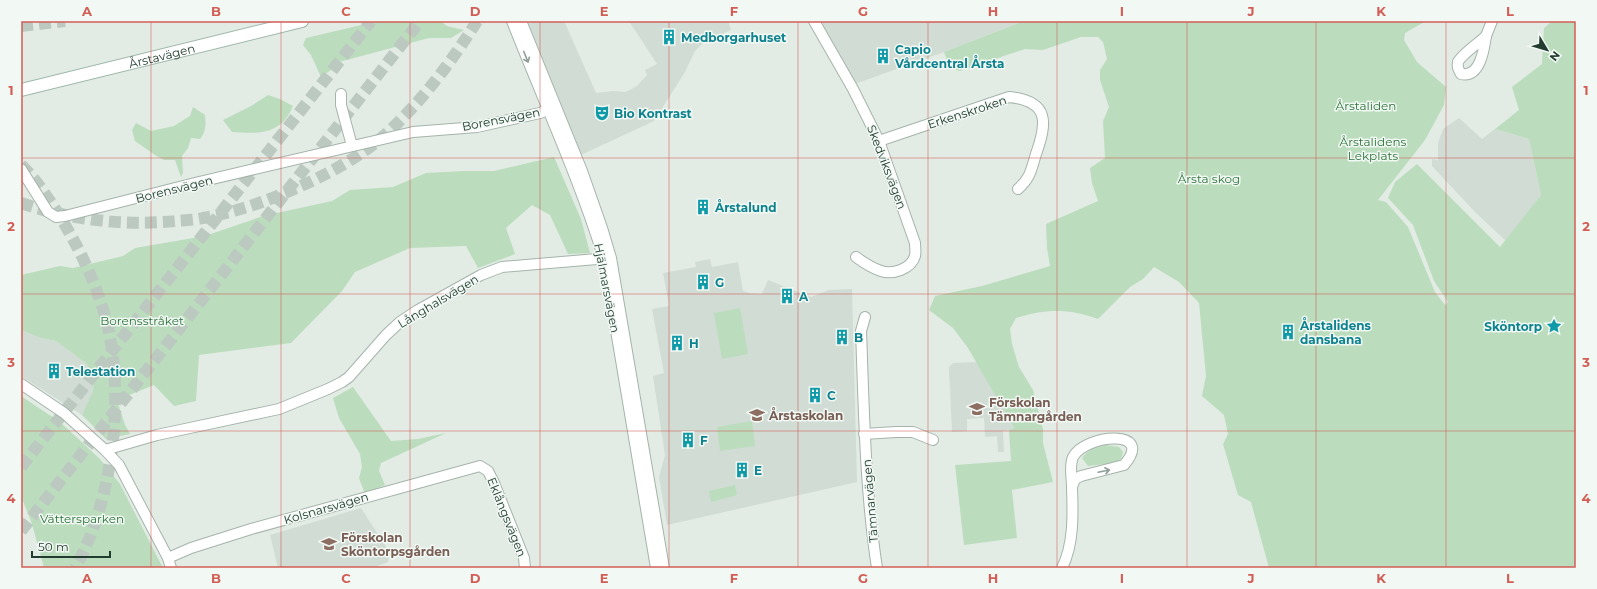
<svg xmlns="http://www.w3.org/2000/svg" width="1597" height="589" font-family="Montserrat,sans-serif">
  <rect width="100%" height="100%" fill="#e2ece5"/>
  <g fill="#d0dcd4">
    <path d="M 530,21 L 564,21 L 596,93 L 613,91 L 626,92 L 637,86 L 647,75 L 645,70 L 657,64 L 629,21 L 728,21 L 731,30 L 704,42 L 695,51 L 685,72 L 654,121 L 581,155 L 528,25 Z"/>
    <path d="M 815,21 L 1024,21 L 944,52 L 852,85 Z"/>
    <path d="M 1459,118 L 1482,139 L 1495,129 L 1529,139 L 1541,195 L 1506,241 L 1476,213 L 1432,166 L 1432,159 L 1438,160 L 1438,143 L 1443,129 Z"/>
    <path d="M 710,259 L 712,267 L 738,262 L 743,291 L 750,293 L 762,294 L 768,280 L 811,297 L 829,290 L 852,289 L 857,482 L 667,525 L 659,477 L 665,455 L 653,376 L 664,373 L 652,309 L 669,306 L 663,273 L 696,267 L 695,262 Z"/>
    <path d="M 21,330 L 41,338 L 56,341 L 87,364 L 94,379 L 93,391 L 82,415 L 21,376 Z"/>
    <path d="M 977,362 L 1014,429 L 1003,431 L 1004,452 L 998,452 L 997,436 L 985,437 L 984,418 L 967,419 L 967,431 L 952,432 L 949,367 L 953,363 Z"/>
    <path d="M 361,508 L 390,553 L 388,562 L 372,568 L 278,568 L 270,535 Z"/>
  </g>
  <g fill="#bbddbd">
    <path d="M 378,21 L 440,21 L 447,26 L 464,30 L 451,38 L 429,38 L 339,62 L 334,68 L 321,77 L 311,55 L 303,45 L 306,38 Z"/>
    <path d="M 1024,21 L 1426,21 L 1405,33 L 1404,40 L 1417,62 L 1446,87 L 1444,105 L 1425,140 L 1378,200 L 1386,202 L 1408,227 L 1435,292 L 1445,305 L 1448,302 L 1434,281 L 1413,225 L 1388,198 L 1395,182 L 1417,164 L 1500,247 L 1541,195 L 1529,139 L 1495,129 L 1519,110 L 1512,87 L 1542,64 L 1544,28 L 1552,21 L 1576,21 L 1576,568 L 1269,568 L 1251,502 L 1238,495 L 1223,444 L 1228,434 L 1224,415 L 1202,396 L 1206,376 L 1199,303 L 1179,282 L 1154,267 L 1143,279 L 1130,287 L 1098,319 C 1068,308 1045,309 1016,318 L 1010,329 L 1012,344 L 1019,367 L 1033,390 L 1043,429 L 1043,443 L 1053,482 L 1012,490 L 1017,538 L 964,545 L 955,465 L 1011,461 L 1009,430 L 1014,428 L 968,348 L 953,328 L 929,310 L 935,296 L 982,286 L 1050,266 L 1047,248 L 1046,224 L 1098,201 L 1092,183 L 1090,168 L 1105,158 L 1103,121 L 1109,107 L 1100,80 L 1100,70 L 1107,59 L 1103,42 L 1098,37 L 1081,37 L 1043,50 L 1025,49 L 960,71 L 950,68 L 944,52 Z"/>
    <path d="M 268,95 L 280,99 L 293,106 C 281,135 259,134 232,132 L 223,120 L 251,106 Z"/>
    <path d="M 193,107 L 205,115 C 206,124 206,132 200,139 L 191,138 L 188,148 L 182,156 L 183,173 L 181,177 L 175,160 L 164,160 L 155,155 L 135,141 L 132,130 L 136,123 L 151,131 L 174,126 L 190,116 Z"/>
    <path d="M 554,157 L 581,219 L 590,253 L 568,254 L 550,215 L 532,205 L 506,228 L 515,254 L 478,268 L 466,246 L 410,248 L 355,272 L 342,291 L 291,343 L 199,355 L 196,401 L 174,406 L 154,385 L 117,400 L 125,425 L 130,434 L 106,439 L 82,415 L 93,391 L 94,379 L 87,364 L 56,341 L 41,338 L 21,330 L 21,275 L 60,266 L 73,268 L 123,256 L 135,248 L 205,236 L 263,216 L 332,201 L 350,190 L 393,187 L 426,173 L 464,171 L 494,171 Z"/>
    <path d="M 740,308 L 748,354 L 722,359 L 714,313 Z"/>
    <path d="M 353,387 L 391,441 L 418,439 L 446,433 L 381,463 L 379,471 L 385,485 L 365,494 L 359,478 L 362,467 L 360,454 L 339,418 L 333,398 Z"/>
    <path d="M 21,396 L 60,422 L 100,459 L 120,484 L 163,568 L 44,568 L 32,524 L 21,496 Z"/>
    <path d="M 752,421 L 755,446 L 720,451 L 717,427 Z"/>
    <path d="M 1106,445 L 1119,447 L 1123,452 L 1121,459 L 1114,463 L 1088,466 L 1082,458 C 1087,450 1096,447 1106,445 Z"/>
    <path d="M 735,485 L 737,495 L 711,502 L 709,491 Z"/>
  </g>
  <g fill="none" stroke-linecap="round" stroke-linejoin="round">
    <g stroke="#bcc9c1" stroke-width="12" stroke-dasharray="12 6" stroke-linecap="butt">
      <path d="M 21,26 L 65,21"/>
      <path d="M 21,165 C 36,179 48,198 59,215 C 80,249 97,285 107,323 C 125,397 113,502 75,568"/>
      <path d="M 21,203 C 71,220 124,226 176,221 C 185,220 195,220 203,218 C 237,212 270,200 301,186 C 332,172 363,155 388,132 C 423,100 452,61 477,21"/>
      <path d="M 21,467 L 371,21"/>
      <path d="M 21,531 L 420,21"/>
    </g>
    <defs>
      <g id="street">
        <path d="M 512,21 C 543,100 579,178 604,259 L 656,568"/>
        <path d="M 521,21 L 582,171 L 602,228 L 611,258 L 664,568"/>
        <path d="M 814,21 L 853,89 L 879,141 L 915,243 C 915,247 916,251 915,256 C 911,269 893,275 881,271 C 872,268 864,263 856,257"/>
        <path d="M 1486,36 C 1484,50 1480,78 1461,74 C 1459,71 1457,66 1458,62 C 1461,55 1480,42 1486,36 Z"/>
        <path d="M 1486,36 L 1492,21"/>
        <path d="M 341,94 L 341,105 L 352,146"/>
        <path d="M 879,141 L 1009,97 C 1050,101 1047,123 1036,154 C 1031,170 1031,177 1018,189"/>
        <path d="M 21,169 L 48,212 L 56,217 L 65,216 L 195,183 L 413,132 L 477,127 L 540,113 L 555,107"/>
        <path d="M 865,317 L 861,331 C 864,410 865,490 877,568"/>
        <path d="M 21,384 L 64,413 L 105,450 L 119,465 L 168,558 L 171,568"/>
        <path d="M 864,434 L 896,432 L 913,432 L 933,440"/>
        <path d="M 105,450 L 157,435 L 279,409 L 328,389 L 342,382 L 349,377 L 386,335 L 400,322 L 418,310 L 481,275 L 502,267 L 609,258"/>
        <path d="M 168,558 L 191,548 L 251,529 L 480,466 L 488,471 L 494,483 L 524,558 L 525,568"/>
        <path d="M 1062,568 C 1074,544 1073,514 1072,487 C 1072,478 1069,466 1073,457 C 1085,434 1156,428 1124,465 L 1081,476 L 1075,479 L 1072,487"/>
      </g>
      <g id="secondary">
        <path id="s1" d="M 21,90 L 302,21"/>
      </g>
    </defs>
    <use href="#street" stroke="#a5b4ab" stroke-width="12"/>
    <use href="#secondary" stroke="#a0b8ab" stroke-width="14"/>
    <use href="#street" stroke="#fff" stroke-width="10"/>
    <use href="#secondary" stroke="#fff" stroke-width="12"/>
  </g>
  <defs><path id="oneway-shaft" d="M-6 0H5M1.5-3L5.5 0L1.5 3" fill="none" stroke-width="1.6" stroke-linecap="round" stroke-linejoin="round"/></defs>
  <g stroke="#909e98">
    <use href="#oneway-shaft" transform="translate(526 57) rotate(68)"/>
    <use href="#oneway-shaft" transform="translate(1104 471) rotate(-12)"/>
  </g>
  <path fill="none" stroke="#d25d55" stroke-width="1" stroke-opacity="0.55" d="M 151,21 L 151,568M 281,21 L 281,568M 410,21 L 410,568M 540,21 L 540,568M 669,21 L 669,568M 798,21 L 798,568M 928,21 L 928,568M 1057,21 L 1057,568M 1187,21 L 1187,568M 1316,21 L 1316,568M 1446,21 L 1446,568M 21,158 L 1576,158M 21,294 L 1576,294M 21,431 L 1576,431"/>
  <defs>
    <symbol id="building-bare" viewBox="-9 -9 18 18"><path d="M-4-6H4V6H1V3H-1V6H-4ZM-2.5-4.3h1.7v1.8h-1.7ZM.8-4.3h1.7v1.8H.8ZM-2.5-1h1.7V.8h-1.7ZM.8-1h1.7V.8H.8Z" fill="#0f9aa8" stroke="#f2f8f4" stroke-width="2.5" paint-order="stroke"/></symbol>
    <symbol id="theatre-bare" viewBox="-9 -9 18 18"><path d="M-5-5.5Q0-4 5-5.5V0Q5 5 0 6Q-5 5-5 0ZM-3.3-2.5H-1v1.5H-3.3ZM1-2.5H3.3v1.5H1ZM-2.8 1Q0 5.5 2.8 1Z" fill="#0f9aa8" stroke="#f2f8f4" stroke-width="2.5" paint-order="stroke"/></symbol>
    <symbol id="sight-bare" viewBox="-9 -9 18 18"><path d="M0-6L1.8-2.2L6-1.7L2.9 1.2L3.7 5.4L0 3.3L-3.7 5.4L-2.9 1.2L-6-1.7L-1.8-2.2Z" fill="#0f9aa8" stroke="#f2f8f4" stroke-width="2.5" paint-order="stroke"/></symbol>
    <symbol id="school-bare" viewBox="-9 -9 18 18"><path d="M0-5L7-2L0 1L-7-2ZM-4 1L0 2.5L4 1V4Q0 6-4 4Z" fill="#8d6e63" stroke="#f2f8f4" stroke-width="2.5" paint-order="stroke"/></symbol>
  </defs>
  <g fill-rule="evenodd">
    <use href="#building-bare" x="658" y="26" width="22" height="22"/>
    <use href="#building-bare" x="872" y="45" width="22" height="22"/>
    <use href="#theatre-bare" x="591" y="102" width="22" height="22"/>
    <use href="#building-bare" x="692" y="196" width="22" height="22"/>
    <use href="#building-bare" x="692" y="271" width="22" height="22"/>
    <use href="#building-bare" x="776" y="285" width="22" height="22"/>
    <use href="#sight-bare" x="1543" y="315" width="22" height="22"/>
    <use href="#building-bare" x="1277" y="321" width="22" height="22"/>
    <use href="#building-bare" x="831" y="326" width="22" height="22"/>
    <use href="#building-bare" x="666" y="332" width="22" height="22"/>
    <use href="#building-bare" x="43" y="360" width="22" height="22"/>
    <use href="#building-bare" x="804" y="384" width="22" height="22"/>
    <use href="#school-bare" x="966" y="398" width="22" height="22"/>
    <use href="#school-bare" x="746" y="404" width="22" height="22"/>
    <use href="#building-bare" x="677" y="429" width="22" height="22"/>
    <use href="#building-bare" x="731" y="459" width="22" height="22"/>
    <use href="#school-bare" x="318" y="533" width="22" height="22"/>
  </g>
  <g text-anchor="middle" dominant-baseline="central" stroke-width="3" stroke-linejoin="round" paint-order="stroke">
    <g font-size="12" font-weight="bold" fill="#0d838f" stroke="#f2f8f4" text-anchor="start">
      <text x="681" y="37">Medborgarhuset</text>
      <text x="895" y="49">Capio<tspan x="895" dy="14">Vårdcentral Årsta</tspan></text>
      <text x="614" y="113">Bio Kontrast</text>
      <text x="715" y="207">Årstalund</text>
      <text x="715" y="282">G</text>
      <text x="799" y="296">A</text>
      <text x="1300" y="325">Årstalidens<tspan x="1300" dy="14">dansbana</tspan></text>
      <text x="1542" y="326" text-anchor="end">Sköntorp</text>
      <text x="854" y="337">B</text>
      <text x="689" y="343">H</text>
      <text x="66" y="371">Telestation</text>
      <text x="827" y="395">C</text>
      <text x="700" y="440">F</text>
      <text x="754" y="470">E</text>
    </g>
    <g font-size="12" fill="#223d30" stroke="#f2f8f4">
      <text stroke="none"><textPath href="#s1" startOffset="145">Årstavägen</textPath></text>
      <text transform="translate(967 112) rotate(-18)">Erkenskroken</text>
      <text transform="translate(501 119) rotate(-11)">Borensvägen</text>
      <text transform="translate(887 167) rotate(69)">Skedviksvägen</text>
      <text transform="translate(174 189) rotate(-14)">Borensvägen</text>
      <text transform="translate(607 288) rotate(79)">Hjälmarsvägen</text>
      <text transform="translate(438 301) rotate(-31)">Långhalsvägen</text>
      <text transform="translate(870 501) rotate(-95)">Tämnarvägen</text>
      <text transform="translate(326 508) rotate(-16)">Kolsnarsvägen</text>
      <text transform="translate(507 517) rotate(68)">Eklångsvägen</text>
    </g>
    <g font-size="12" fill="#2c733a" stroke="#f2f8f4">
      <text x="1366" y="105">Årstaliden</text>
      <text x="1373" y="141">Årstalidens<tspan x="1373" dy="14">Lekplats</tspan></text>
      <text x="1209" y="178">Årsta skog</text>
      <text x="142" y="320">Borensstråket</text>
      <text x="82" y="518">Vättersparken</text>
    </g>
    <g font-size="12" font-weight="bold" fill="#785e54" stroke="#f2f8f4" text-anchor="start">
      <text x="989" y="402">Förskolan<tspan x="989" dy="14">Tämnargården</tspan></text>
      <text x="769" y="415">Årstaskolan</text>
      <text x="341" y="537">Förskolan<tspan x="341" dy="14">Sköntorpsgården</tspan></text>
    </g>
  </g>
  <rect width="1597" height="589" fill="none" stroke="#f2f8f4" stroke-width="44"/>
  <g transform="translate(1547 50) rotate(128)" stroke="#f2f8f4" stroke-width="3" paint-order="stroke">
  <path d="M0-3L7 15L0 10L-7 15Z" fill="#223d30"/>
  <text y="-6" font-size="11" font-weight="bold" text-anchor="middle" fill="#223d30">N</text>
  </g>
  <path d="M32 551v6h78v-6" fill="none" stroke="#223d30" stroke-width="2"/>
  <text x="38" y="551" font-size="12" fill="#223d30" stroke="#f2f8f4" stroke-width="3" paint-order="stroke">50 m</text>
  <rect x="22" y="22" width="1553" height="545" fill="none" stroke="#d25d55" stroke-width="1.5"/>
  <g font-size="13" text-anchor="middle" font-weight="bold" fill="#d25d55">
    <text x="87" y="16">A</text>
    <text x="216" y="16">B</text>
    <text x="346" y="16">C</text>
    <text x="475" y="16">D</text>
    <text x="604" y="16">E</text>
    <text x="734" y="16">F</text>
    <text x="863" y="16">G</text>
    <text x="993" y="16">H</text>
    <text x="1122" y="16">I</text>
    <text x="1251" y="16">J</text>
    <text x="1381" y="16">K</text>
    <text x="1510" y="16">L</text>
    <text x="11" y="95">1</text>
    <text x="1586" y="95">1</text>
    <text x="11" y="231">2</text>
    <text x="1586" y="231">2</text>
    <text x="11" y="367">3</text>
    <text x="1586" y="367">3</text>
    <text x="11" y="503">4</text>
    <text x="1586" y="503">4</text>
    <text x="87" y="583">A</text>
    <text x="216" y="583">B</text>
    <text x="346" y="583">C</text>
    <text x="475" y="583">D</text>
    <text x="604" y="583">E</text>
    <text x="734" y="583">F</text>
    <text x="863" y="583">G</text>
    <text x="993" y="583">H</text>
    <text x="1122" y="583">I</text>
    <text x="1251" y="583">J</text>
    <text x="1381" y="583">K</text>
    <text x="1510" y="583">L</text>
  </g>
</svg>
